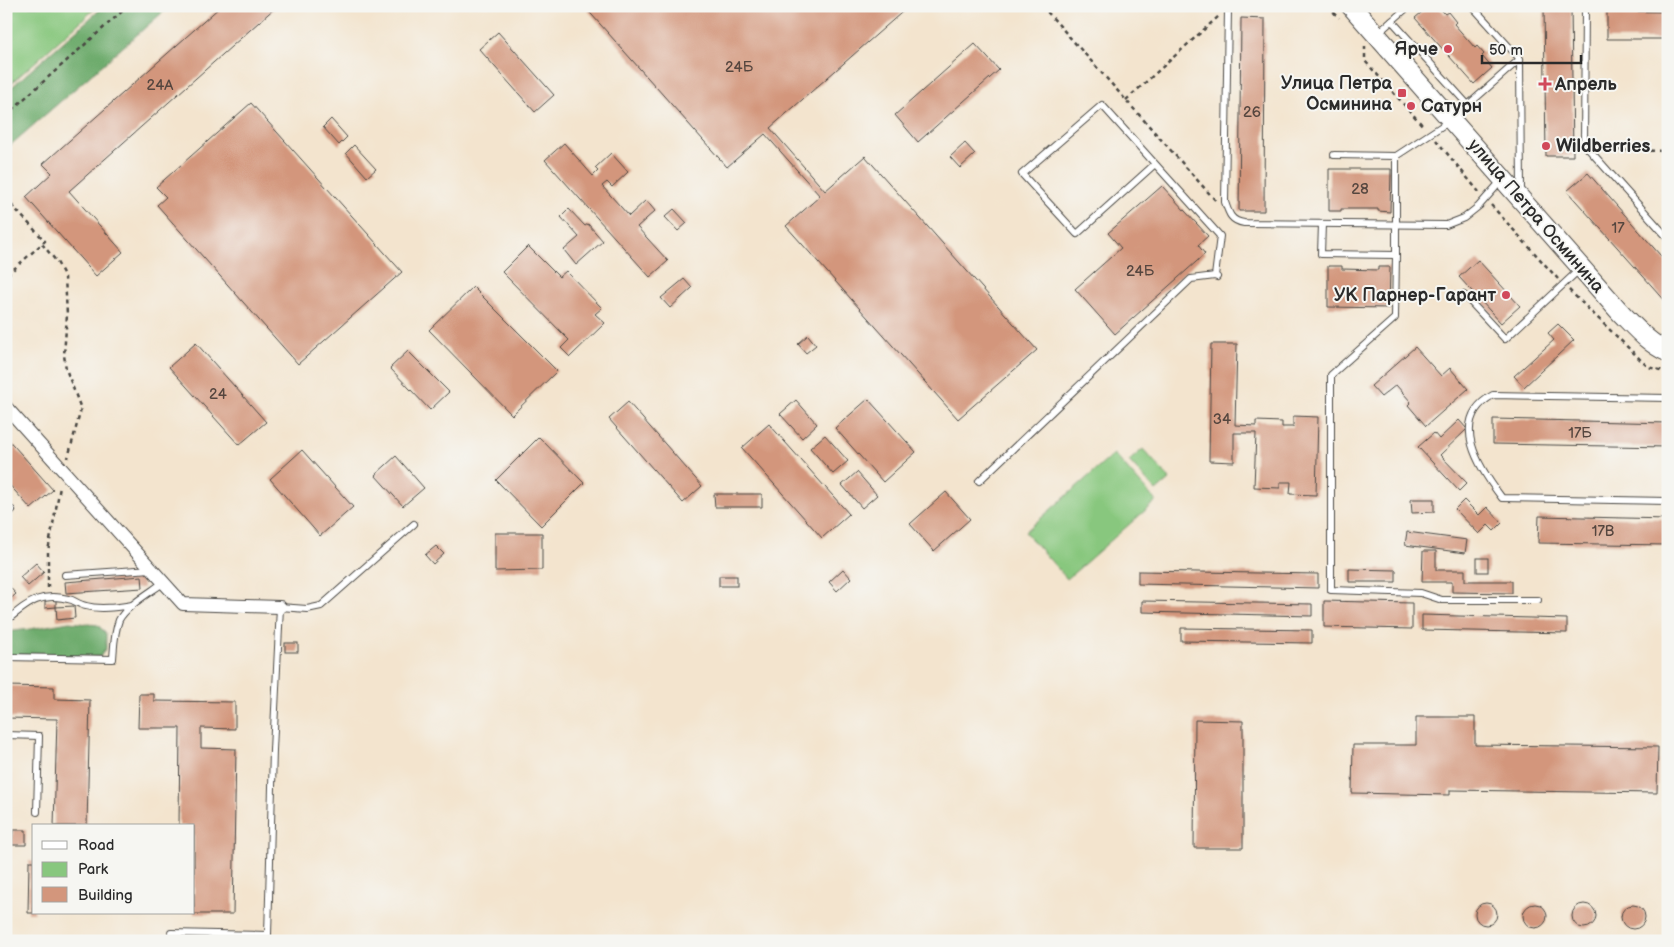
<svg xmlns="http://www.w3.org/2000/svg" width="1674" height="947" font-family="'Balsamiq Sans',sans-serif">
  <rect width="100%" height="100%" fill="#f6f6f2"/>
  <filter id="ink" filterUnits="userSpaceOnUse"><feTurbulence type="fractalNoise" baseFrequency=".02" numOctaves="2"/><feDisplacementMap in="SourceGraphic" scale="10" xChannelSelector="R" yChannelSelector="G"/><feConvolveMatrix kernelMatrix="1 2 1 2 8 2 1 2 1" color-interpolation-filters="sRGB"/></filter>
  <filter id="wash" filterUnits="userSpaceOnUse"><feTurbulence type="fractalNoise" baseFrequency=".0096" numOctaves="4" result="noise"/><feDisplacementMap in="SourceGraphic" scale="20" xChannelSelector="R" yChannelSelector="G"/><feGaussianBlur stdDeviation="1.12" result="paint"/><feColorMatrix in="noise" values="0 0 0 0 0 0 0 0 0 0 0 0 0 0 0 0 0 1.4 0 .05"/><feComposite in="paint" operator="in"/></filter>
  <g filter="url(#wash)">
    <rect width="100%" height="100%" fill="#f3e4ce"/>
    <g fill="#88c77e" stroke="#5a7954">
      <path d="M 18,6 L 98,6 L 6,88 L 6,17 Z"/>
      <path d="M 1143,449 L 1170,479 L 1156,491 L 1129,461 Z"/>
      <path d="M 1114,454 L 1156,501 L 1067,579 L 1025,532 Z"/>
    </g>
    <g fill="#6eac6d" stroke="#4c6c4c">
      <path d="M 104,6 L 170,6 L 6,149 L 6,92 Z"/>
      <path d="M 69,622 L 98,625 L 106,634 L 106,648 L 100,657 L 6,655 L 6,632 L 30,629 Z"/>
    </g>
    <g id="blocks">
      <g fill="#d3967c">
        <path d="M 221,6 L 277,6 L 69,191 L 123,252 L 96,276 L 26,197 L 52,173 L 43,164 Z"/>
        <path d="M 584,6 L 909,6 L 770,128 L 825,191 L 865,156 L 1037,350 L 958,419 L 786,226 L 820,196 L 765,134 L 727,167 Z"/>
        <path d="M 1429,6 L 1438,6 L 1445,14 L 1448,12 L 1456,22 L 1454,24 L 1475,48 L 1477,46 L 1484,54 L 1482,56 L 1492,68 L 1474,84 L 1415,18 Z"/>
        <path d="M 1544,6 L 1571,6 L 1573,156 L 1546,156 Z"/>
        <path d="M 1607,11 L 1668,12 L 1668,39 L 1607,39 Z"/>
        <path d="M 1241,18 L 1265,19 L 1264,211 L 1239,211 Z"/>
        <path d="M 498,32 L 554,95 L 535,112 L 479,49 Z"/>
        <path d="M 975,44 L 999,70 L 918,142 L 895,115 Z"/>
        <path d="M 251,103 L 402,272 L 298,364 L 157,205 L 166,197 L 156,187 Z"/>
        <path d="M 331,119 L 347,137 L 339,145 L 323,127 Z"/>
        <path d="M 564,143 L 593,176 L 598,171 L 595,168 L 611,153 L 628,172 L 612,187 L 607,182 L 602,186 L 629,216 L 646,200 L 655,211 L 637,227 L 668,261 L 650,277 L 545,160 Z"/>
        <path d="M 965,143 L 975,154 L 960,168 L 950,157 Z"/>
        <path d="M 354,145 L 376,169 L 367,177 L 346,153 Z"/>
        <path d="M 1329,169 L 1391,169 L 1390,212 L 1378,211 L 1378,209 L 1341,209 L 1341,211 L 1329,211 Z"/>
        <path d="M 1588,173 L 1668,264 L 1668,304 L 1567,191 Z"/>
        <path d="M 1162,186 L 1208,236 L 1198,245 L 1205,254 L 1115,334 L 1075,289 L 1121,248 L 1108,233 Z"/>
        <path d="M 569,209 L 585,226 L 588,224 L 603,241 L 576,265 L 564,250 L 579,237 L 561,217 Z"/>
        <path d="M 674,209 L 687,223 L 678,231 L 665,217 Z"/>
        <path d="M 528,246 L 559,277 L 566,271 L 602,308 L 595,314 L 605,323 L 570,357 L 561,348 L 569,340 L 502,272 Z"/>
        <path d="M 1478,260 L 1520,306 L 1501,323 L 1459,277 Z"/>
        <path d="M 1328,266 L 1342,266 L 1342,269 L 1378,270 L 1378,267 L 1390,267 L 1389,308 L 1328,307 Z"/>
        <path d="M 684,279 L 692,288 L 670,308 L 661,298 Z"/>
        <path d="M 473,287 L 557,371 L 512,415 L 429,330 Z"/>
        <path d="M 1558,324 L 1574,340 L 1524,387 L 1514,376 L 1554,340 L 1548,333 Z"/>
        <path d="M 808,335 L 816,345 L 806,353 L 798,344 Z"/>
        <path d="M 196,343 L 266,422 L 239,445 L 169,367 Z"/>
        <path d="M 1211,344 L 1237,344 L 1235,425 L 1256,426 L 1256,421 L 1282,422 L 1282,427 L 1293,427 L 1293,416 L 1318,417 L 1316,495 L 1290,494 L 1291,482 L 1280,482 L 1280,488 L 1254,487 L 1256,433 L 1234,433 L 1234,462 L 1209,461 Z"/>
        <path d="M 1415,347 L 1441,376 L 1450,368 L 1468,389 L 1426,426 L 1408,405 L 1411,402 L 1396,385 L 1381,397 L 1371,386 Z"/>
        <path d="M 408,351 L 449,392 L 430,410 L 390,368 Z"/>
        <path d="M 868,399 L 916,452 L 883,482 L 835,428 Z"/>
        <path d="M 796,400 L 817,424 L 802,438 L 780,414 Z"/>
        <path d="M 628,402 L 702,486 L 683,503 L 609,419 Z"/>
        <path d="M 1493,419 L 1668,423 L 1668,447 L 1493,444 Z"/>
        <path d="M 1459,420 L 1467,429 L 1440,455 L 1467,483 L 1459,491 L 1418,447 L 1434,433 L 1439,439 Z"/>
        <path d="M 769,424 L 849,514 L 822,538 L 742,448 Z"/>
        <path d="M 825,435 L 848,461 L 833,474 L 810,448 Z"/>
        <path d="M 6,437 L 53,490 L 31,509 L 6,481 Z"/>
        <path d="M 539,437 L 584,483 L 541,526 L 496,480 Z"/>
        <path d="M 302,450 L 353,507 L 320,536 L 270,479 Z"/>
        <path d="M 396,456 L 424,488 L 403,506 L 375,475 Z"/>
        <path d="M 857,472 L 877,495 L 862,508 L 842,485 Z"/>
        <path d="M 946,492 L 970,519 L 934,551 L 910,524 Z"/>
        <path d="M 714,494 L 762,494 L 762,507 L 715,507 Z"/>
        <path d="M 1411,499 L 1434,499 L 1434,512 L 1412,513 Z"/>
        <path d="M 1464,500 L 1479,515 L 1487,507 L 1502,523 L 1494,531 L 1488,525 L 1479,534 L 1455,509 Z"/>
        <path d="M 1539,516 L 1668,519 L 1668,545 L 1538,543 Z"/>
        <path d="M 1407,532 L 1467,540 L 1465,553 L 1405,545 Z"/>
        <path d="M 495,533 L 542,533 L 542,570 L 495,571 Z"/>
        <path d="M 436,546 L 444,554 L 433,564 L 425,555 Z"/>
        <path d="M 1423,551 L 1436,551 L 1436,570 L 1465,570 L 1465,581 L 1512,581 L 1512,593 L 1452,592 L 1452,582 L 1422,582 Z"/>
        <rect x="1477" y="558" width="11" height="14"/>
        <path d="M 36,563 L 44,572 L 28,586 L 20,577 Z"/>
        <path d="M 843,569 L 851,578 L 837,591 L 829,582 Z"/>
        <path d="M 1349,569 L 1396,570 L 1396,582 L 1349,582 Z"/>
        <path d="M 1138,571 L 1318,574 L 1318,588 L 1138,584 Z"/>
        <path d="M 142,576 L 143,588 L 66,593 L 65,582 Z"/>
        <rect x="719" y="576" width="18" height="10"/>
        <path d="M 6,583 L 16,594 L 6,603 Z"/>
        <path d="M 56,600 L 56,607 L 74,606 L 75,618 L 57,620 L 56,607 L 45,608 L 45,601 Z"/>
        <path d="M 1142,601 L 1312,604 L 1312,616 L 1142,612 Z"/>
        <path d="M 1324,601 L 1412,603 L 1412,629 L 1324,627 Z"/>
        <path d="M 1422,615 L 1567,619 L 1567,633 L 1422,630 Z"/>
        <path d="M 1181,628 L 1312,630 L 1312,643 L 1181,641 Z"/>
        <rect x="285" y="643" width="13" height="9"/>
        <path d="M 6,686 L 54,687 L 54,699 L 90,700 L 87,826 L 54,826 L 57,719 L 6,718 Z"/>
        <path d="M 139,694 L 154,694 L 154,701 L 235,702 L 235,729 L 201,728 L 201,748 L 236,749 L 233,914 L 194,914 L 194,826 L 179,826 L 180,728 L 138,728 Z"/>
        <path d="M 1416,717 L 1475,717 L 1475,745 L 1658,747 L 1657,793 L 1450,790 L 1450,795 L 1352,793 L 1353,745 L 1416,745 Z"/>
        <path d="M 1195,720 L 1243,721 L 1243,848 L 1194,848 Z"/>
        <path d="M 13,830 L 26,830 L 26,845 L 12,845 Z"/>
        <path d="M 29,861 L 34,861 L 34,913 L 28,913 Z"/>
        <circle cx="1486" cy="914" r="11"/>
        <circle cx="1584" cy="916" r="12"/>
        <circle cx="1535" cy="916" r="12"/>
        <circle cx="1633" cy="917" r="12"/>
      </g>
    </g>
  </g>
  <g filter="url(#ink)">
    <use href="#blocks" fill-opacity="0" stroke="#494743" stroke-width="1"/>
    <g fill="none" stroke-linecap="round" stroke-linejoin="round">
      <defs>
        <g id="service">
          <path d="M 1231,6 L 1228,9 L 1225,202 C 1229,214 1231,221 1244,223 L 1446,225 L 1464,218 L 1479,206 L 1502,180"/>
          <path d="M 1472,6 L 1520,59 L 1521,192"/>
          <path d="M 1585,6 L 1584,144 L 1668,238"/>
          <path d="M 1392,21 L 1468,105"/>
          <path d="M 1377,34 L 1409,6"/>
          <path d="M 1396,156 L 1451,120 L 1520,59"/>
          <path d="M 1155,164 L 1077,234 L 1022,174 L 1102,105 L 1220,236 L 1215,276"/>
          <path d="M 1322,224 L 1321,254 L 1396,255 L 1396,156 L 1334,155"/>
          <path d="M 1396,255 L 1395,318 L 1331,375 L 1331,590 L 1421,593 L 1442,600 L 1538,600"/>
          <path d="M 1464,295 L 1505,339 L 1581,268"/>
          <path d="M 1668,398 L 1493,395 C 1447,420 1480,469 1502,498 L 1668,501"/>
          <path d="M 979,481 L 1191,279 L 1215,276 L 1217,277"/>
          <path d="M 6,515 L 12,510"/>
          <path d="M 65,575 L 151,569"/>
          <path d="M 6,621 C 29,602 41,591 72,600 C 76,602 81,605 86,606 C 100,610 118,607 132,605"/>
          <path d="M 6,657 L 113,659 C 114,646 114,633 119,620 C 126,606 151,592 164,582"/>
          <path d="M 6,735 L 39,736 L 37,812"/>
          <path d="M 171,933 L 268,935 L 273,750 L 280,607 L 307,609 L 321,606 L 414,524"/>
        </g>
        <path id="minor" d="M 6,407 L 183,604 L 280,607"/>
        <path id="secondary" d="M 1351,6 L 1620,312 C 1635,327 1648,343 1668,352"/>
      </defs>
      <use href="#service" stroke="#494743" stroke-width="8"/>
      <use href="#minor" stroke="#494743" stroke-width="14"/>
      <use href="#secondary" stroke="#494743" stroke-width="21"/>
      <g stroke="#494743" stroke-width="2.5" stroke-dasharray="4 4" stroke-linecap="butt">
        <path d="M 1042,6 L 1216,201"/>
        <path d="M 1328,6 L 1339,18"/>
        <path d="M 1365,46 L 1365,61 L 1424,127"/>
        <path d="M 1126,100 L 1219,16"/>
        <path d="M 6,115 L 128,6"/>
        <path d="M 1436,140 L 1479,192"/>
        <path d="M 1602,150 L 1668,151"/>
        <path d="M 6,199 L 45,241 L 6,276"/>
        <path d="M 1491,205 L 1558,279"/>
        <path d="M 42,244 L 57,262 L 65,277 L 67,315 L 64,355 L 66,369 L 81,409 L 68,458"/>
        <path d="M 1569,290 L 1648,367 L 1668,372"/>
        <path d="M 48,588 L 48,551 L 60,487"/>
      </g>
      <use href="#service" stroke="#fff" stroke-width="6"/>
      <use href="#minor" stroke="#fff" stroke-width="12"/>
      <use href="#secondary" stroke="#fff" stroke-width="19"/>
    </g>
  </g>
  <g fill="#d1495b" stroke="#f6f6f2" stroke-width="2">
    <circle cx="1448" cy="49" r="5"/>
    <path d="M1542.5 76.5h5v5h5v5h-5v5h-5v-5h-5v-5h5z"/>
    <rect x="1397" y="88" width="10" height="10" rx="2.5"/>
    <circle cx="1411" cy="106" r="5"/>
    <circle cx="1546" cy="146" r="5"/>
    <circle cx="1506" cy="295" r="5"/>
  </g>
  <g text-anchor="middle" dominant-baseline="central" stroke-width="4" stroke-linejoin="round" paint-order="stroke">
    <g font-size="15" fill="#55463f">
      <text x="739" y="67">24Б</text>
      <text x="160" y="85">24А</text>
      <text x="1252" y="112">26</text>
      <text x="1360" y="189">28</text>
      <text x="1618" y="228">17</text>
      <text x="1140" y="271">24Б</text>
      <text x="218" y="394">24</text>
      <text x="1222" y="419">34</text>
      <text x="1580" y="433">17Б</text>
      <text x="1603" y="531">17В</text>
    </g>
    <g font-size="18" font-weight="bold" fill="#2b2b2b" stroke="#f6f6f2" text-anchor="end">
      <text x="1438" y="49">Ярче</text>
      <text x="1392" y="83">Улица Петра<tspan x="1392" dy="21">Осминина</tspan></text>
      <text x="1555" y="84" text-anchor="start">Апрель</text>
      <text x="1421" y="106" text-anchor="start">Сатурн</text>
      <text x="1556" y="146" text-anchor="start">Wildberries</text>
      <text x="1496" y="295">УК Парнер-Гарант</text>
    </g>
    <g font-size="18" fill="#2b2b2b" stroke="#f6f6f2">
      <text transform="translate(1536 216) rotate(49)">улица Петра Осминина</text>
    </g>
  </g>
  <rect width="1674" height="947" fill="none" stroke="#f6f6f2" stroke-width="25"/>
  <rect x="32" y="824" width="162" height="90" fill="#f6f6f2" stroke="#a5a5a2"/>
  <rect x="42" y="841" width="25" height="8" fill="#ffffff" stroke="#a5a5a2"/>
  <text x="78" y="850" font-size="15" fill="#2b2b2b">Road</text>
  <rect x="42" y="862" width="25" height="15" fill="#88c77e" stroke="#a5a5a2"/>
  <text x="78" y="874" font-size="15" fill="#2b2b2b">Park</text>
  <rect x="42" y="887" width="25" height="15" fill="#d3967c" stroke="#a5a5a2"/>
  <text x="78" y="900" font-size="15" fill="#2b2b2b">Building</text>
  <path d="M1482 55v8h99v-8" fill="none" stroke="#2b2b2b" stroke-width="2.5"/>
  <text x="1489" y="55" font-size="15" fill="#2b2b2b" stroke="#f6f6f2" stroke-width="4" paint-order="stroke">50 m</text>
</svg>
